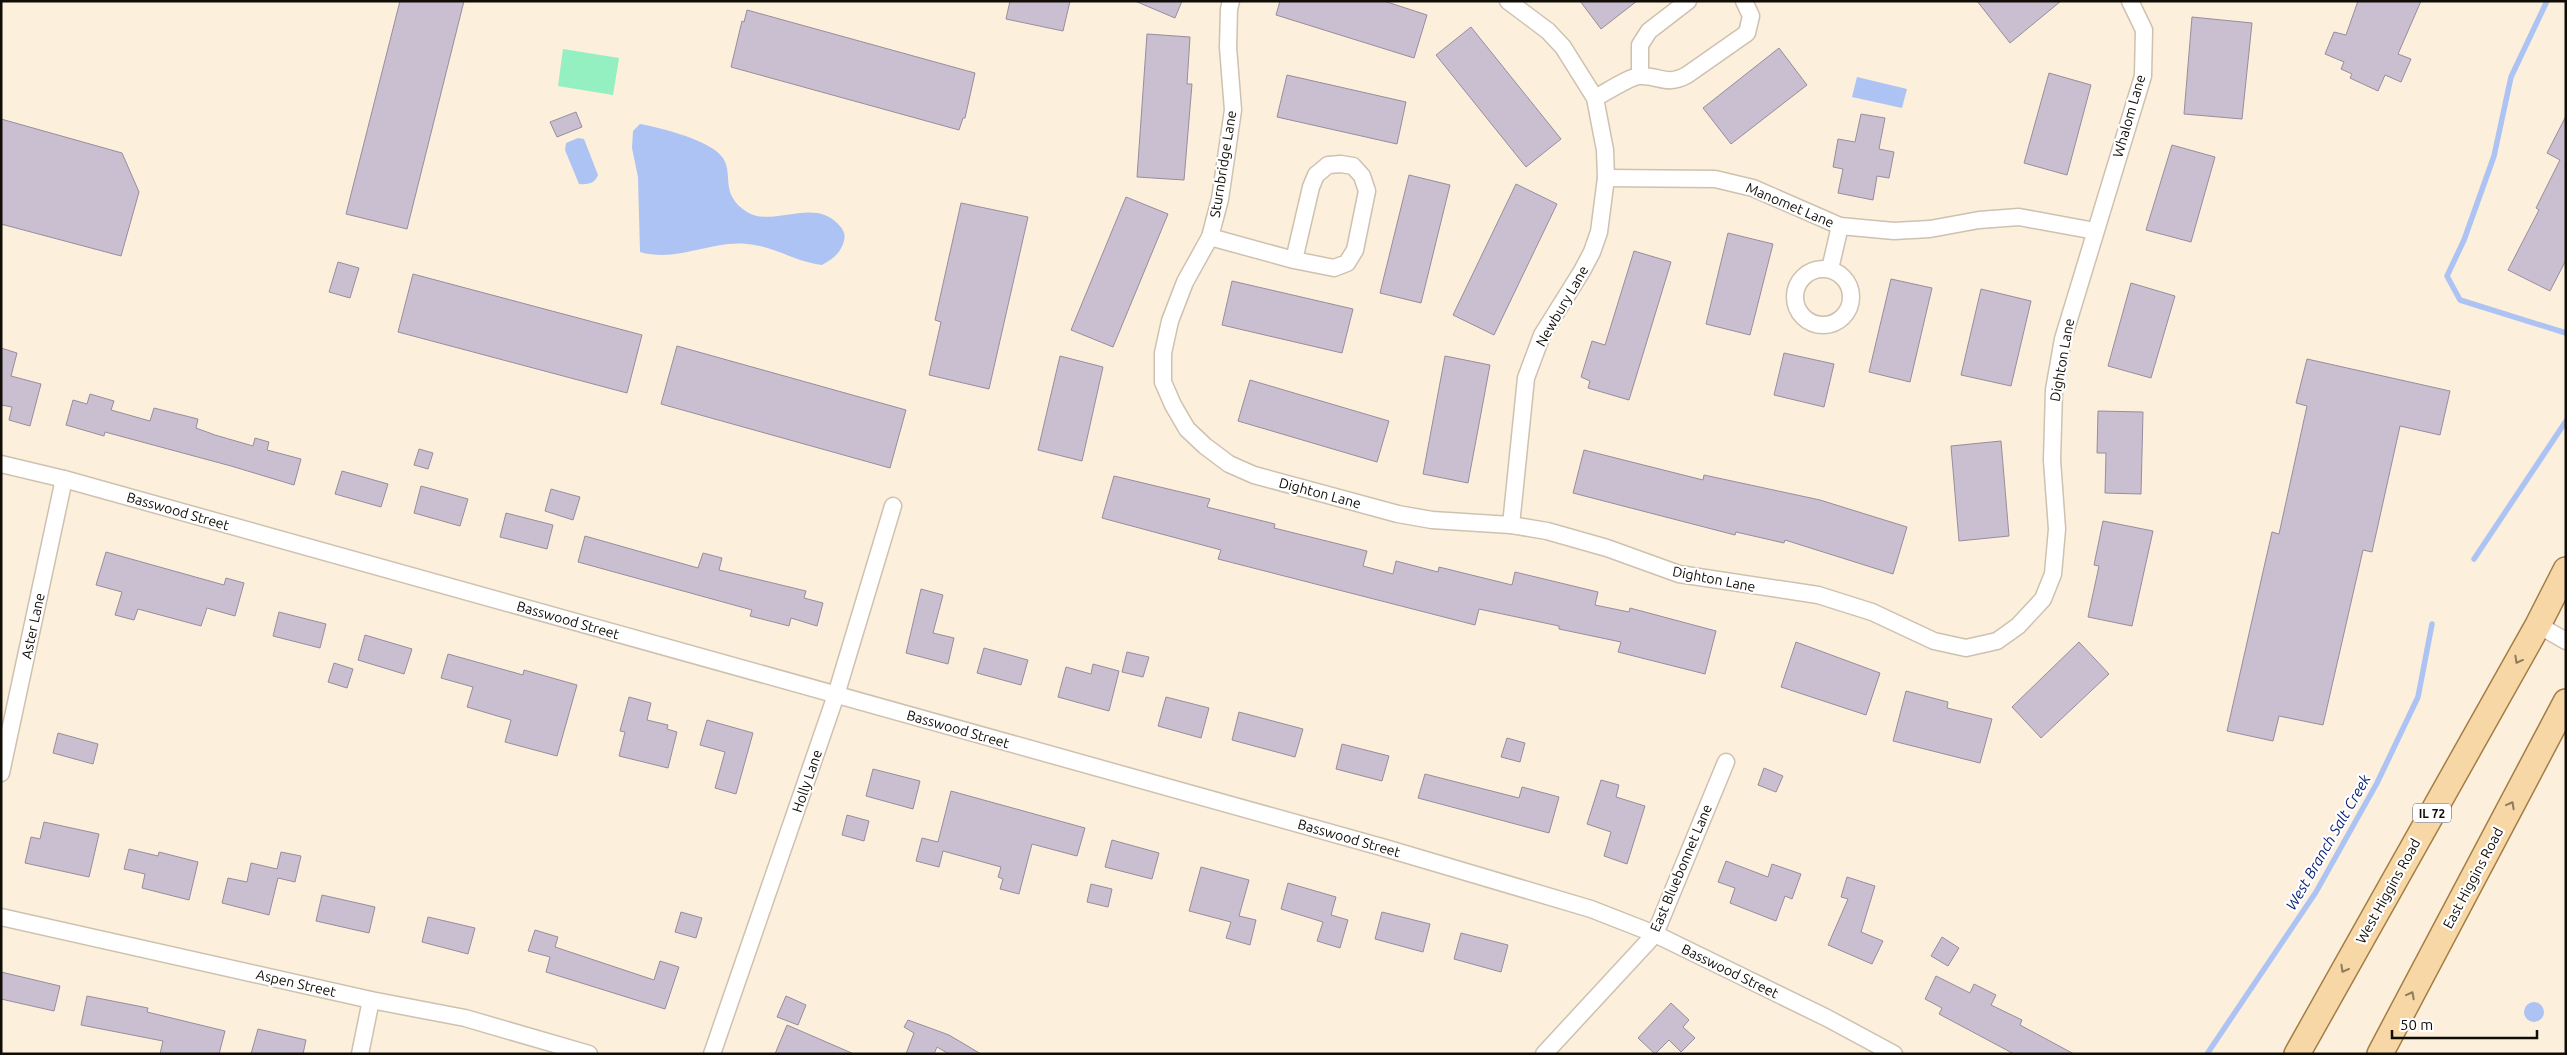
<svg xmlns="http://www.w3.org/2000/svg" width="2567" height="1055" font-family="Ubuntu,sans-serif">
  <rect width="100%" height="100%" fill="#fcefdc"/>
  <path fill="#94efc1" d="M 563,49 L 619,58 L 613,95 L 558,86 Z"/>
  <g fill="#adc3f3">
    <path d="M 1857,77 L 1907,89 L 1902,108 L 1852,97 Z"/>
    <path d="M 640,124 C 661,128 711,140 723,158 C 734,175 719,194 747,212 C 771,228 814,197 838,224 C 845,231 846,236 843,244 C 839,255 831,260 822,265 C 796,262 773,246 747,244 C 711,240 677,263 640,252 L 638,177 L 632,148 L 633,131 Z"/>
    <path d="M 578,138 L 584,139 L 598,175 C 595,183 588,185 579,184 L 565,150 L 566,143 Z"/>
    <circle cx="2534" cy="1012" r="10"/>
  </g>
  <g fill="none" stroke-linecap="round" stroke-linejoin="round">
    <g stroke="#adc3f3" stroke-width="5.5">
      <path d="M 2547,1 L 2511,77 L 2494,156 L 2464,240 L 2447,276 L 2460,300 L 2566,333"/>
      <path d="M 2474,559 L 2566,421"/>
      <path d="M 2207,1054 L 2316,892 L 2377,783 L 2418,697 L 2432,624"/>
    </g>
  </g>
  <g fill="#cabed1" stroke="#988d9e">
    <path d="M 400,1 L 464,1 L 407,229 L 346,214 Z"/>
    <path d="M 1010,1 L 1070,1 L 1063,31 L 1006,19 Z"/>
    <path d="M 1135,1 L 1182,1 L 1175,18 Z"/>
    <path d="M 1280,1 L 1384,1 L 1427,15 L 1414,58 L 1276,15 Z"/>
    <path d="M 1580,1 L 1637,1 L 1601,29 Z"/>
    <path d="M 1977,1 L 2061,1 L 2010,43 Z"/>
    <path d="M 2358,1 L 2421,1 L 2398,54 L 2411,59 L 2401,82 L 2385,75 L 2378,91 L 2350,78 L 2352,74 L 2341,69 L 2344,62 L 2325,54 L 2334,32 L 2346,35 Z"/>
    <path d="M 747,10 L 975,73 L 965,118 L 963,118 L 959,130 L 731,67 L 742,21 L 744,22 Z"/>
    <path d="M 2192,17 L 2252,23 L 2242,119 L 2184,114 Z"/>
    <path d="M 1471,27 L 1561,139 L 1526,167 L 1436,55 Z"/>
    <path d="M 1147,34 L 1190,37 L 1187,84 L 1192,84 L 1184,180 L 1137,177 Z"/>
    <path d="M 1779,48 L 1807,85 L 1731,144 L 1703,108 Z"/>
    <path d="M 2049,73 L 2091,85 L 2067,175 L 2024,163 Z"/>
    <path d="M 1287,75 L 1406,102 L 1397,144 L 1277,117 Z"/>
    <path d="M 576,112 L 582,127 L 557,137 L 550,122 Z"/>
    <path d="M 1861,114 L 1885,118 L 1879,149 L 1894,152 L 1889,178 L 1877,176 L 1873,200 L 1838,193 L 1843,169 L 1833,167 L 1838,139 L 1855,142 Z"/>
    <path d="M 2566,116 L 2566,260 L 2550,291 L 2508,270 L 2539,210 L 2536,208 L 2560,160 L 2547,153 Z"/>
    <path d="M 1,119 L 122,153 L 139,192 L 121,256 L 1,224 Z"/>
    <path d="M 2172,145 L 2215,157 L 2191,242 L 2146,230 Z"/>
    <path d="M 1409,175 L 1450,185 L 1421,303 L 1380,293 Z"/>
    <path d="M 1516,184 L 1557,204 L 1494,335 L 1453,315 Z"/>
    <path d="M 1126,197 L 1168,214 L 1113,347 L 1071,330 Z"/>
    <path d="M 961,203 L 1028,217 L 989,389 L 929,375 L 941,322 L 935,320 Z"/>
    <path d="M 1728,233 L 1773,244 L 1750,335 L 1706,324 Z"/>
    <path d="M 1634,251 L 1671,262 L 1629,400 L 1588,388 L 1590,381 L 1581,377 L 1592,341 L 1605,345 Z"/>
    <path d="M 338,262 L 359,268 L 350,298 L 329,292 Z"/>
    <path d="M 413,274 L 642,335 L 627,393 L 398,332 Z"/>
    <path d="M 1891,279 L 1932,288 L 1910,382 L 1869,372 Z"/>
    <path d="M 1232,281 L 1353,309 L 1342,353 L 1222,325 Z"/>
    <path d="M 2131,283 L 2175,296 L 2151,378 L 2108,366 Z"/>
    <path d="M 1981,289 L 2031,301 L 2011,386 L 1961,375 Z"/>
    <path d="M 677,346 L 906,410 L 890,468 L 661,404 Z"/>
    <path d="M 1,348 L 17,353 L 11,376 L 41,384 L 30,426 L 9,420 L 12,407 L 1,405 Z"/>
    <path d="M 1784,353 L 1834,364 L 1824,407 L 1774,395 Z"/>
    <path d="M 1060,356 L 1103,367 L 1082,461 L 1038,450 Z"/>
    <path d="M 1445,356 L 1490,365 L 1468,483 L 1423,474 Z"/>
    <path d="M 2307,359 L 2450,391 L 2440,435 L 2400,426 L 2372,552 L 2363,550 L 2323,725 L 2279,716 L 2273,741 L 2227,731 L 2272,532 L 2279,534 L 2307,406 L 2296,403 Z"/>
    <path d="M 1250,380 L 1389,421 L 1377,462 L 1238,421 Z"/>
    <path d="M 90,394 L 114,401 L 111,410 L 150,421 L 154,408 L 198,419 L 196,428 L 215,435 L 253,446 L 255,438 L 269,442 L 267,450 L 301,459 L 294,485 L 231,466 L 105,432 L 104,436 L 66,425 L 73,400 L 87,404 Z"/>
    <path d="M 2098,411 L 2143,412 L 2141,494 L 2105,493 L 2106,453 L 2097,453 Z"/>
    <path d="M 2001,441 L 2009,536 L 1959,541 L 1951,446 Z"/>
    <path d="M 419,449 L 433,453 L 428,469 L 414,465 Z"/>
    <path d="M 1584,450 L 1703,480 L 1704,475 L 1820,500 L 1907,527 L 1893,574 L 1785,540 L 1784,543 L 1736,532 L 1735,535 L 1573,493 Z"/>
    <path d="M 342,471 L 388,484 L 381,507 L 335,494 Z"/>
    <path d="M 1114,476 L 1210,499 L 1207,507 L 1275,524 L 1274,528 L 1367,551 L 1363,566 L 1393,574 L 1396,561 L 1438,572 L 1439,567 L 1512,585 L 1515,572 L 1598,592 L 1595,605 L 1629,612 L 1630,608 L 1716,631 L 1705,674 L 1618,652 L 1621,642 L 1559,629 L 1559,626 L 1479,609 L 1475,625 L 1218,559 L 1221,550 L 1102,518 Z"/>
    <path d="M 421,486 L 468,499 L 460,526 L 414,513 Z"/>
    <path d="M 551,489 L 580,497 L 573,520 L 545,511 Z"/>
    <path d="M 506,513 L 553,525 L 547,549 L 500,537 Z"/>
    <path d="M 2103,521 L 2153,531 L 2132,626 L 2088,617 L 2099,566 L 2094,565 Z"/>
    <path d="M 585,536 L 698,568 L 703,553 L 722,558 L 719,570 L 806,591 L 804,598 L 823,603 L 817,626 L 791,618 L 789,626 L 750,616 L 752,610 L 578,562 Z"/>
    <path d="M 106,552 L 224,585 L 226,578 L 244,583 L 235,616 L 207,608 L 201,626 L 138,609 L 134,620 L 115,615 L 122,592 L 96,585 Z"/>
    <path d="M 921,589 L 943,595 L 933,633 L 954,638 L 948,664 L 906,653 Z"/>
    <path d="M 279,612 L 326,624 L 320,648 L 273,636 Z"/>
    <path d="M 365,635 L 412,649 L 404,674 L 358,660 Z"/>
    <path d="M 1796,642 L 1880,673 L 1866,715 L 1781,687 Z"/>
    <path d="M 2079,642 L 2109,674 L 2041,738 L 2012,707 Z"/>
    <path d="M 984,648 L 1028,660 L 1021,685 L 977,673 Z"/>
    <path d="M 1127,652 L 1149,657 L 1143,677 L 1122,672 Z"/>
    <path d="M 448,654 L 523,675 L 524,670 L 577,685 L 557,756 L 505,742 L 511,720 L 467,707 L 473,687 L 441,678 Z"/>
    <path d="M 334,663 L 353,669 L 347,688 L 328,682 Z"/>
    <path d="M 1093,664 L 1119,671 L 1109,711 L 1058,697 L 1066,667 L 1091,674 Z"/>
    <path d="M 1906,691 L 1948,702 L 1947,708 L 1992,719 L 1980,763 L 1893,741 Z"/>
    <path d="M 629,697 L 651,703 L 647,720 L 668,725 L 667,729 L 677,732 L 668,768 L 619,756 L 625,732 L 620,731 Z"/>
    <path d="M 1166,697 L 1209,708 L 1201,738 L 1158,726 Z"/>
    <path d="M 1239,712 L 1303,729 L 1295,757 L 1232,740 Z"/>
    <path d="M 707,720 L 753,733 L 736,794 L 715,788 L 725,752 L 700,745 Z"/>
    <path d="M 58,733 L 98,744 L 93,764 L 53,753 Z"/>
    <path d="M 1507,738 L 1525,743 L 1520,762 L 1501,757 Z"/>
    <path d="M 1342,744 L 1389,756 L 1382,781 L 1336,769 Z"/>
    <path d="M 1764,768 L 1783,776 L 1776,792 L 1758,785 Z"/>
    <path d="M 873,769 L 920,781 L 913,809 L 866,796 Z"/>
    <path d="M 1425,774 L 1519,798 L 1522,787 L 1559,797 L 1549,833 L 1418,798 Z"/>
    <path d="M 1601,780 L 1619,785 L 1616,797 L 1645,806 L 1627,864 L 1604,856 L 1611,832 L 1587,824 Z"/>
    <path d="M 951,791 L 1085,828 L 1077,856 L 1032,844 L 1019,894 L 1000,889 L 1003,879 L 998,877 L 1001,867 L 943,851 L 939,867 L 916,861 L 922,838 L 938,842 Z"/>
    <path d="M 847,815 L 869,821 L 864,841 L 842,835 Z"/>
    <path d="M 44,822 L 99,834 L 89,877 L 25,863 L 31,837 L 40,839 Z"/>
    <path d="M 1112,840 L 1159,853 L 1152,879 L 1105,867 Z"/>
    <path d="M 129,849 L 158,856 L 159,852 L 198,862 L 189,900 L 142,888 L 145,874 L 124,869 Z"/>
    <path d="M 281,852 L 301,856 L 295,882 L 278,878 L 269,915 L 222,903 L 228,878 L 247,882 L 251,863 L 277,869 Z"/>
    <path d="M 1726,861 L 1768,877 L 1772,864 L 1801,874 L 1792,899 L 1785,896 L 1776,921 L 1730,903 L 1735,888 L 1718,882 Z"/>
    <path d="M 1201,867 L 1249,880 L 1239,916 L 1256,920 L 1250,945 L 1226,938 L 1231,922 L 1189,911 Z"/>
    <path d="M 1847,877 L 1875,886 L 1861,932 L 1883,941 L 1872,964 L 1828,945 L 1848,899 L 1841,897 Z"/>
    <path d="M 1288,883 L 1336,897 L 1331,915 L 1348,920 L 1340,948 L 1317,941 L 1323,922 L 1281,909 Z"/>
    <path d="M 1091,884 L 1112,889 L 1108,907 L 1087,902 Z"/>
    <path d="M 322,895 L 375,907 L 369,933 L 316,921 Z"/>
    <path d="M 681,912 L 702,918 L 696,938 L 675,932 Z"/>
    <path d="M 1382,912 L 1430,924 L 1423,952 L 1375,939 Z"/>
    <path d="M 428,917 L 475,928 L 468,954 L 422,942 Z"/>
    <path d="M 535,930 L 558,937 L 555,947 L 654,980 L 660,961 L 679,967 L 665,1009 L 546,972 L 550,957 L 528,951 Z"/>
    <path d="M 1461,933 L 1508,945 L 1501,972 L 1454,959 Z"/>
    <path d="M 1942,937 L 1959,948 L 1948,966 L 1931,956 Z"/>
    <path d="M 1,972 L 60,986 L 54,1011 L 1,999 Z"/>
    <path d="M 1936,976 L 1970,993 L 1974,984 L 1996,995 L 1991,1005 L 2022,1020 L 2020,1025 L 2074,1054 L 2014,1054 L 1939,1014 L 1942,1008 L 1925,999 Z"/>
    <path d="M 87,996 L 148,1008 L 147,1012 L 225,1031 L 219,1054 L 160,1054 L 163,1041 L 81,1025 Z"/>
    <path d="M 786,996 L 806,1005 L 798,1025 L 777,1017 Z"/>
    <path d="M 1671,1003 L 1689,1020 L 1683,1027 L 1695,1038 L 1681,1052 L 1669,1040 L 1655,1054 L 1638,1038 Z"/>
    <path d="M 908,1020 L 949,1035 L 981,1054 L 949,1054 L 937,1047 L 934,1054 L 906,1054 L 914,1033 L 904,1027 Z"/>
    <path d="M 787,1025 L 854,1054 L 775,1054 Z"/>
    <path d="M 258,1029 L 306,1040 L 303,1054 L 251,1054 Z"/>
  </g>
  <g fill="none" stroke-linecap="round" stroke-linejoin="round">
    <defs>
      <g id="street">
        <path d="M 1231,1 L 1229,9 L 1228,47 L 1233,110 L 1220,199 L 1210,237 L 1185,282 L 1170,321 L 1163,353 L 1163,382 L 1173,405 L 1187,429 L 1205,446 L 1229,464 L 1254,475 L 1398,514 L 1432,520 L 1511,525 L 1547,531 L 1607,548 L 1679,574 L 1818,595 L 1872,612 L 1934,641 L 1966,648 L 1997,641 L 2018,626 L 2043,599 L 2053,574 L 2057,529 L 2052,460 L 2054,390 L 2063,339 L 2143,76 L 2144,30 L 2130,1"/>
        <path d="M 1508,1 L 1548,31 L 1563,47 L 1595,98 L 1605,150 L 1606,178 L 1599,232 L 1592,252 L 1582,271 L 1542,335 L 1526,378 L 1511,525"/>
        <path d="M 1640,75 L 1640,45 L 1649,31 L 1688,1"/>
        <path d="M 1595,98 C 1605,93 1632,75 1641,76 C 1661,76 1667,86 1687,75 L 1747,33 L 1751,16 L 1744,1"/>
        <path d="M 1606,178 L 1715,179 L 1753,188 L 1840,226 L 1894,231 L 1930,229 L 1979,220 L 2019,217 L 2095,231"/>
        <path d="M 1210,237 L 1294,260 L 1334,268 L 1347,263 L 1355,250 L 1367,191 L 1362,176 L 1353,166 L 1341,164 L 1328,165 L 1316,175 L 1311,187 L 1294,260"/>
        <circle cx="1823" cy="297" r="28"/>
        <path d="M 1830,269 L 1840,226"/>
        <path d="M 1,464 L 64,479 L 1385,848 L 1591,909 L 1655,934 L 1827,1018 L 1894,1054"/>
        <path d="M 2538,625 L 2566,641"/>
        <path d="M 1,773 L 64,479"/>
        <path d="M 1,917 L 371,1000 L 465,1018 L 589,1054"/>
        <path d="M 360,1054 L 371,1000"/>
        <path d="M 712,1054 L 836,695 L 893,506"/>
        <path d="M 1544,1054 L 1655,934 L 1726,762"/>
      </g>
      <g id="primary">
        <path d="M 2297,1054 L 2538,625 L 2566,570"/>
        <path d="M 2380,1054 L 2566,702"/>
      </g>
    </defs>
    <use href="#street" stroke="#cec1b0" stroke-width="19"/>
    <use href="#primary" stroke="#a27e46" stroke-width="28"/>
    <use href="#street" stroke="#fff" stroke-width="16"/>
    <use href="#primary" stroke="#f7d7a5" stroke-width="25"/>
  </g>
  <defs><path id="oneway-chevron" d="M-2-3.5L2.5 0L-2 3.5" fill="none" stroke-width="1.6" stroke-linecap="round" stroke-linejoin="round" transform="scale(1.25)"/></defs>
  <g stroke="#8f7c5d">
    <use href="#oneway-chevron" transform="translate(2518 660) rotate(119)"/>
    <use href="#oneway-chevron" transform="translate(2511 805) rotate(-62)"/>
    <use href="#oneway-chevron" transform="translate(2344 969) rotate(119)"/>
    <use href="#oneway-chevron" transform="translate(2411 995) rotate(-62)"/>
  </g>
  <g text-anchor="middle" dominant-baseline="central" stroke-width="4.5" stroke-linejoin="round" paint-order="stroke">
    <rect fill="#fff" stroke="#585551" stroke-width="1" x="2413" y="803.5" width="38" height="19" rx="4"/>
    <g font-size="12" font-weight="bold" fill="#100c06">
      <text x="2432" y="813">IL 72</text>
    </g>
    <g font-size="14" fill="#100c06" stroke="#fff">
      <text transform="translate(2129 116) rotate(-74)">Whalom Lane</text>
      <text transform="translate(1223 164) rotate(-81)">Sturnbridge Lane</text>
      <text transform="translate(1790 205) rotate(23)">Manomet Lane</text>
      <text transform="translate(1562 306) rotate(-60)">Newbury Lane</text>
      <text transform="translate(2062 360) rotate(-80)">Dighton Lane</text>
      <text transform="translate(1320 493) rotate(15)">Dighton Lane</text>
      <text transform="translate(178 511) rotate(16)">Basswood Street</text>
      <text transform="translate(1714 579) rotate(11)">Dighton Lane</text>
      <text transform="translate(568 620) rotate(16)">Basswood Street</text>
      <text transform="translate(33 626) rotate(-78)">Aster Lane</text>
      <text transform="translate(958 729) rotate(16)">Basswood Street</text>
      <text transform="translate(807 781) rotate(-71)">Holly Lane</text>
      <text transform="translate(1349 838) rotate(16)">Basswood Street</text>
      <text transform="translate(1681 868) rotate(-67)">East Bluebonnet Lane</text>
      <text transform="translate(2473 878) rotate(-62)">East Higgins Road</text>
      <text transform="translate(2388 891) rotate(-61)">West Higgins Road</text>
      <text transform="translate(1730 971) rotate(26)">Basswood Street</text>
      <text transform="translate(296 983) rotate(13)">Aspen Street</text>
    </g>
    <g font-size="15" font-style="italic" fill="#061d74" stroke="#fff">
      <text transform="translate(2328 842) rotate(-60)">West Branch Salt Creek</text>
    </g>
  </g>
  <rect width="2567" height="1055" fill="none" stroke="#100c06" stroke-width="5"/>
  <path d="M2392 1030v8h145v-8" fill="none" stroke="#100c06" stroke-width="2.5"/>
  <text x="2400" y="1030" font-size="15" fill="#100c06" stroke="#ffffff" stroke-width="4" paint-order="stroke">50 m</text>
</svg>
